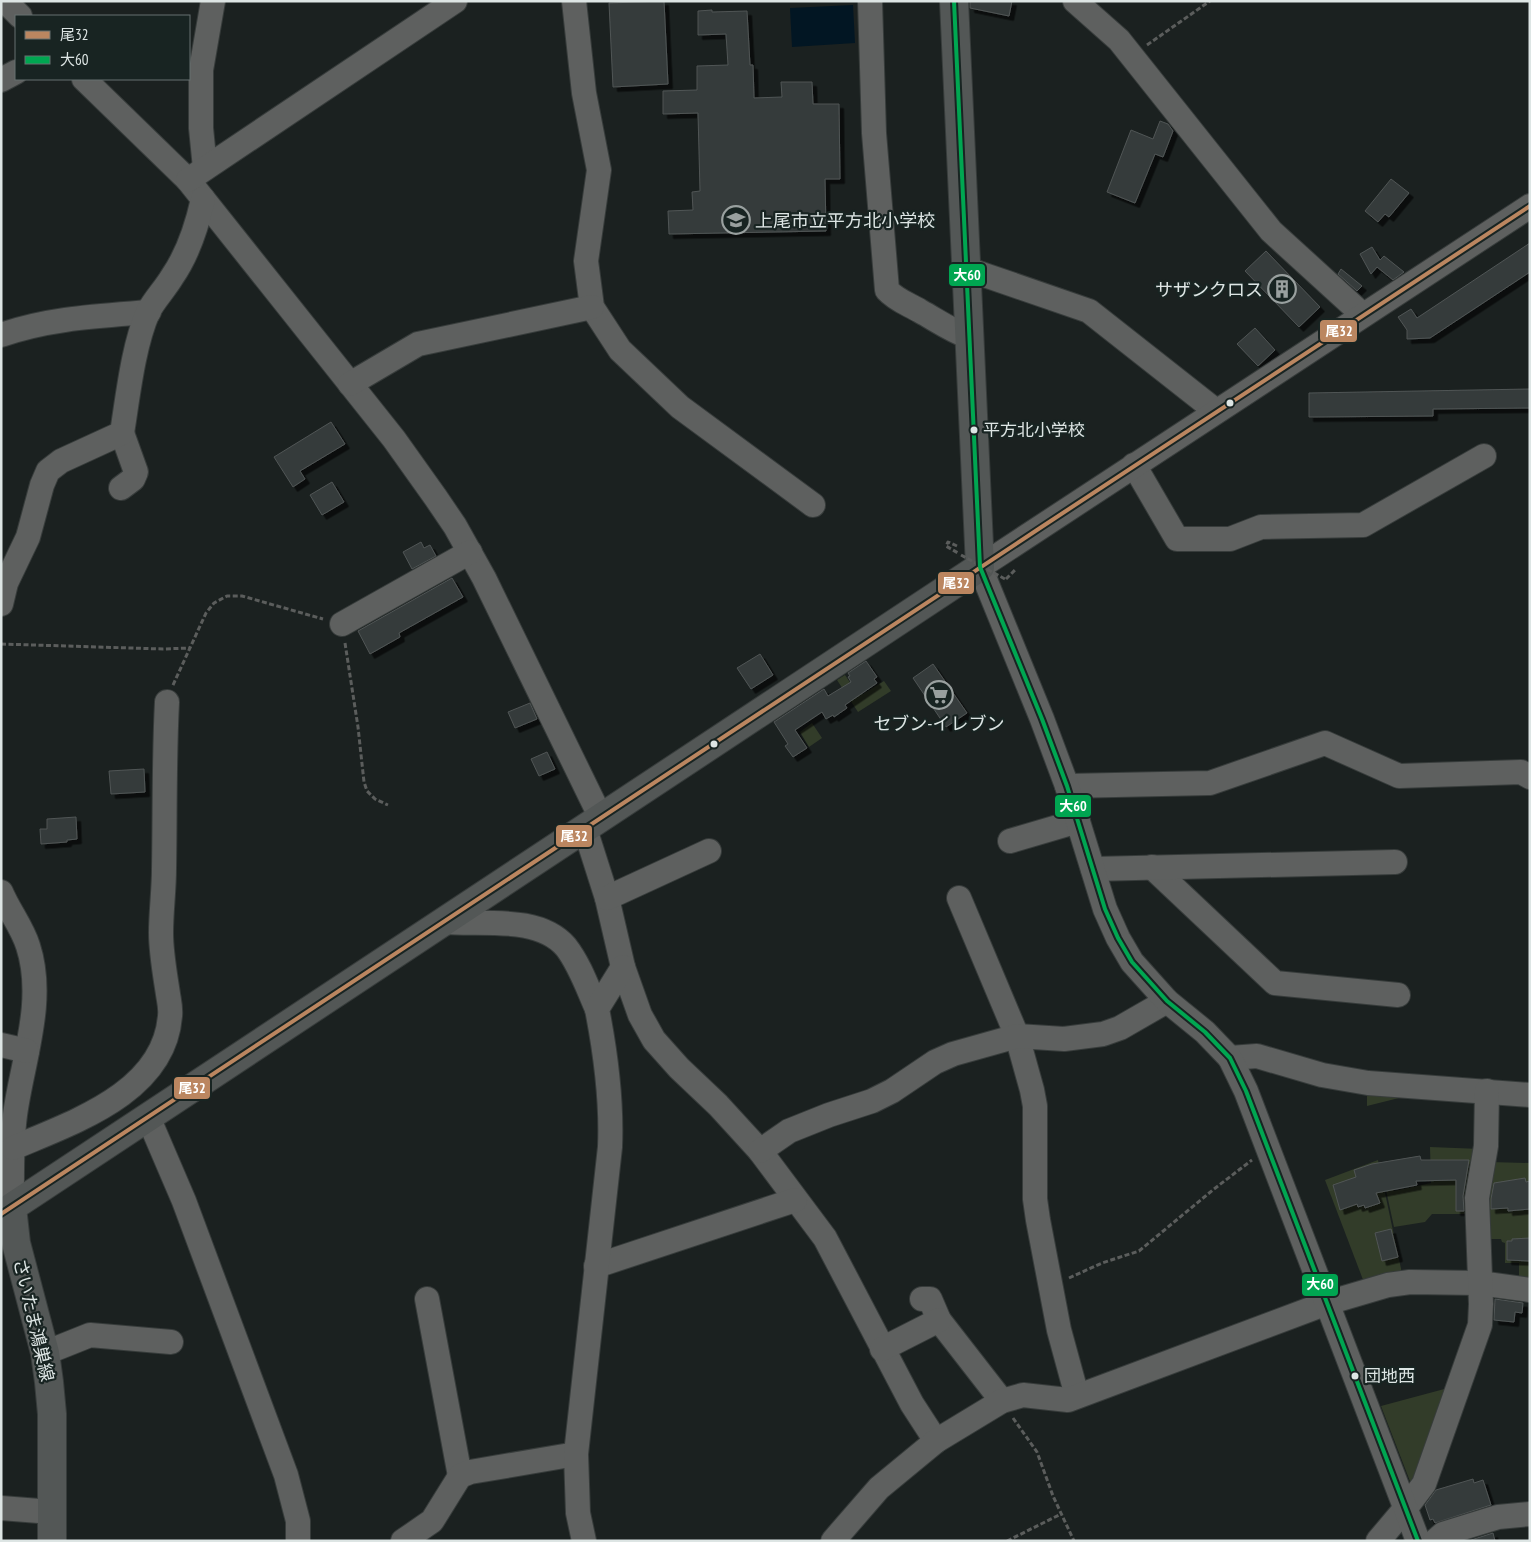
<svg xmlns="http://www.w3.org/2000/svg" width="1531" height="1542" font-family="'PT Sans Narrow','Noto Sans JP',sans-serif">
  <defs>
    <filter id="shadow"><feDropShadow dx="4.5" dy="4.5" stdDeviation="0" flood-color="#0009"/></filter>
  </defs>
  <rect width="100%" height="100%" fill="#1b2120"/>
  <g fill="#323c29">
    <path d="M 845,675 L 858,694 L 861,692 L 863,694 L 884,681 L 891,691 L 858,712 L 837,680 Z"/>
    <path d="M 812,723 L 822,738 L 809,747 L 800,732 Z"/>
    <path d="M 1367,1092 L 1399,1093 L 1399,1098 L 1367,1106 Z"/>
    <path d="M 1430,1147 L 1481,1149 L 1472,1214 L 1432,1214 L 1425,1222 L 1394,1227 L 1386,1190 L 1393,1188 L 1394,1191 L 1431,1183 Z"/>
    <path d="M 1378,1160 L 1403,1278 L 1365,1285 L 1325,1180 Z"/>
    <path d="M 1489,1162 L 1530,1163 L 1530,1283 L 1519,1281 L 1519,1263 L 1505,1263 L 1505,1243 L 1502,1242 L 1501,1239 L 1486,1239 Z"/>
    <path d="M 1448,1388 L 1413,1489 L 1381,1406 Z"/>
  </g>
  <path fill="#021623" d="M 853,5 L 855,43 L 792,47 L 790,8 Z"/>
  <g fill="#353b3b" stroke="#505555" filter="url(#shadow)">
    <path d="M 664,1 L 668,84 L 613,87 L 609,3 Z"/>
    <path d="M 970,1 L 1012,1 L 1009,16 L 970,8 Z"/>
    <path d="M 712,10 L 712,12 L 747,11 L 750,65 L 753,65 L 754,98 L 782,97 L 781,82 L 812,82 L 813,104 L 839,104 L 840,179 L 825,179 L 826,231 L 669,234 L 668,211 L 693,210 L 692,192 L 700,191 L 698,113 L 663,114 L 663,91 L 697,90 L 697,66 L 728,65 L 726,34 L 698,35 L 698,11 Z"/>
    <path d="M 1160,121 L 1168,124 L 1173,131 L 1163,157 L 1155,154 L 1135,203 L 1107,192 L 1131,130 L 1153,139 Z"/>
    <path d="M 1391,179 L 1409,193 L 1389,217 L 1385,214 L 1378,222 L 1365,211 Z"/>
    <path d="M 1530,243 L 1530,272 L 1430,338 L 1407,339 L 1407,330 L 1398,317 L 1411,309 L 1417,318 Z"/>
    <path d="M 1372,247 L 1380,260 L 1384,256 L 1404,272 L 1393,280 L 1377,267 L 1371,274 L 1360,254 Z"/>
    <path d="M 1266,251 L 1320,307 L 1299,327 L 1245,271 Z"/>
    <path d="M 1341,269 L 1362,286 L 1357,291 L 1338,274 Z"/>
    <path d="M 1255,328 L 1275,350 L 1258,366 L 1237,344 Z"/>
    <path d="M 1530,389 L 1530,408 L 1433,409 L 1433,416 L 1309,417 L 1309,393 Z"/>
    <path d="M 331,422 L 345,444 L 300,471 L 305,479 L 293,487 L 274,457 Z"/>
    <path d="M 332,482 L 344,502 L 322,515 L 310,495 Z"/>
    <path d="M 421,542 L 424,548 L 430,545 L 436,556 L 412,569 L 403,552 Z"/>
    <path d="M 452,578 L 463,597 L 399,633 L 400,637 L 370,654 L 358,631 Z"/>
    <path d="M 760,654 L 773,675 L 751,689 L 737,668 Z"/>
    <path d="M 866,661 L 877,677 L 874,679 L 877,683 L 845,705 L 847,708 L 834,717 L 833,715 L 826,719 L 822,712 L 795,730 L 807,748 L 793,757 L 785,746 L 788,744 L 774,722 L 824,689 L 828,696 L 851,682 L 848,677 L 850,676 L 848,673 Z"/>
    <path d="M 933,664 L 967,713 L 946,727 L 913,678 Z"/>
    <path d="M 530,703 L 537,719 L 515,728 L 508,712 Z"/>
    <path d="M 547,752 L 555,769 L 539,776 L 531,759 Z"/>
    <path d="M 144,769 L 145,792 L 111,794 L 109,771 Z"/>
    <path d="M 76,817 L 77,839 L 67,840 L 67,842 L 41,844 L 40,829 L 47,829 L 47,819 Z"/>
    <path d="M 1420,1156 L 1421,1160 L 1469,1160 L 1463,1196 L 1464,1211 L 1456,1211 L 1456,1180 L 1416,1181 L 1417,1185 L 1376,1193 L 1380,1203 L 1365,1208 L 1364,1205 L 1358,1207 L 1357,1204 L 1340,1210 L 1333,1185 L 1356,1177 L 1354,1170 L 1372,1164 Z"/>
    <path d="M 1525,1178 L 1526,1182 L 1530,1181 L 1530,1209 L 1508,1211 L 1508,1208 L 1491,1209 L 1491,1199 L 1494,1183 Z"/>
    <path d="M 1391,1229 L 1398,1257 L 1382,1261 L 1375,1233 Z"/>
    <path d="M 1530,1238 L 1530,1261 L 1507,1260 L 1507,1241 L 1512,1241 L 1512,1239 Z"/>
    <path d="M 1495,1299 L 1523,1303 L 1522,1313 L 1515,1312 L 1514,1322 L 1494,1320 Z"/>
    <path d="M 1473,1479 L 1474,1483 L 1483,1480 L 1491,1505 L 1435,1523 L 1433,1519 L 1430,1520 L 1425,1505 L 1436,1490 Z"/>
    <path d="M 1493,1533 L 1495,1541 L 1468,1541 Z"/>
  </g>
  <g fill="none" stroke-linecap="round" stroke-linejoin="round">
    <defs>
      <g id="minor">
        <path d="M 5,1 L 20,16"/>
        <path d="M 574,1 L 584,93 L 599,170 L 586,261 L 592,307 L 620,350 L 680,407 L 813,505"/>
        <path d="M 870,1 L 874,133 L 887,290 C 896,300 908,304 920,311 C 938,321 950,330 969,337"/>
        <path d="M 1075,1 L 1119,40 L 1271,231 L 1363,315"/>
        <path d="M 84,79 L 188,180 L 394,439 L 436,498 L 455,526 L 484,578 L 601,818"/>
        <path d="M 1,80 L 16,72"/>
        <path d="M 205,168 L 201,128 L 201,70 L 213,1"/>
        <path d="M 188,180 L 455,1"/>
        <path d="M 967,269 L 1089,311 L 1216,411"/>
        <path d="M 1,335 C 49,318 99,316 149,312"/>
        <path d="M 350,384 L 418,344 L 592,307"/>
        <path d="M 1134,465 L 1177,539 L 1230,539 L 1261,527 L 1363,525 L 1484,456"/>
        <path d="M 121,488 L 133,479 L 136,472 L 122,433"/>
        <path d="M 1,604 L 6,583 L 28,537 L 42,485 L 48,471 L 61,461 L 122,433 C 128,396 133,347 148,312 C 154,300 165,289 172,277 C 188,254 197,226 203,199"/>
        <path d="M 342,624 L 470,552"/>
        <path d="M 1067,786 L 1210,783 L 1325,743 L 1399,776 L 1521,772 L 1530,777"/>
        <path d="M 585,829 L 607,898 L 623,967 L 640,1015 L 654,1040 L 679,1068 L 718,1105 L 760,1151 L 825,1238 L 912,1404 L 936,1441"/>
        <path d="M 1010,841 L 1078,821"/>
        <path d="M 1152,867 L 1275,983 L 1398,995"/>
        <path d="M 1093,869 L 1395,862"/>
        <path d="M 1,892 C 9,911 22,927 28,946 C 46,1001 22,1062 15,1115 C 11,1145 12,1177 12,1207 L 1,1214"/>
        <path d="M 607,898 L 709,851"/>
        <path d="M 959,898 L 1017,1036 L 1032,1090 L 1035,1106 L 1035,1199 L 1038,1220 L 1059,1330 L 1077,1396"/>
        <path d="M 445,922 C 482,925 539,915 566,947 C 580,965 588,989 597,1009"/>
        <path d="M 1,1045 L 27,1051"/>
        <path d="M 1230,1058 L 1257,1056 L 1322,1075 L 1368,1083 L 1530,1095"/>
        <path d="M 148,1117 L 184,1201 L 286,1475 L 298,1521 L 298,1541"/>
        <path d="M 13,1148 C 73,1122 164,1093 170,1016 C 171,1008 169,1001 168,994 C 165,974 161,953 161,933 C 161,912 164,890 164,869 C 165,813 164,758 167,702"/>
        <path d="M 760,1151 L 789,1131 L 829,1115 L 872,1101 L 892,1091 L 935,1062 L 953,1054 L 1017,1036 L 1064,1039 L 1103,1034 L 1120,1028 L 1167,1001"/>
        <path d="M 596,1266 L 795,1200"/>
        <path d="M 427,1299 L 460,1476"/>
        <path d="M 922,1299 L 930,1299 L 939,1320 L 1002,1401"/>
        <path d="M 882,1349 L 939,1320"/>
        <path d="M 45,1353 L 90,1335 L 171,1342"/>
        <path d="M 1,1508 L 52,1512"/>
        <path d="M 403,1541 L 432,1521 L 460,1476 L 470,1472 L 576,1454"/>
        <path d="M 584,1541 L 578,1513 L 576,1454 L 610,1147 C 612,1100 606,1055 597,1009 L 623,967"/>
        <path d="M 833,1541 L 879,1488 L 936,1441 L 1002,1401 L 1023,1395 L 1068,1400 L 1327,1303 L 1388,1285 L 1410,1282 L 1479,1283 L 1530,1290"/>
        <path d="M 1378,1541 L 1405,1509 L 1424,1484 L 1480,1325 L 1481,1304 L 1477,1198 L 1486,1146 L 1487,1091"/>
        <path d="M 1418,1541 L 1246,1091 L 1230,1058 L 1205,1032 L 1167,1001 L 1132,962 L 1118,938 L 1105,909 L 1067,786 L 1042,719 L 980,567 L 1530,206"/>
        <path d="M 1435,1541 L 1443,1534 L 1498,1517 L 1530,1514"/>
      </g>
      <path id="major" d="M 52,1541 L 52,1414 L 49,1382 L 45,1353 L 16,1243 L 12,1207 L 980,567 L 954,1"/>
    </defs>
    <use href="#minor" stroke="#373c3b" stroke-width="26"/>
    <use href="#major" stroke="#373c3b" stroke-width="30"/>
    <g stroke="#5b5d5c" stroke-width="3" stroke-dasharray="5 2.5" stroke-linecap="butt">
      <path d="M 1147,45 L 1210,1"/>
      <path d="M 957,546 L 948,542 L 946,546 L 958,553"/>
      <path d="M 1006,579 L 1016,569"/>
      <path d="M 345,643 L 358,727 L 364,782 L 367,791 L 375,799 L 388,805"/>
      <path d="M 1,644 L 163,649 L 190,648"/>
      <path d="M 173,685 L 206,613 L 214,603 L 227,596 L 242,596 L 323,619"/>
      <path d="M 1069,1278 L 1102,1263 L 1139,1251 L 1214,1189 L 1252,1160"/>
      <path d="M 1013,1418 L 1037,1452 L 1053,1496 L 1074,1541"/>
      <path d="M 1007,1541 L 1061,1514"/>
    </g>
    <use href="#minor" stroke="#5e605f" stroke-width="24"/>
    <use href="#major" stroke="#535756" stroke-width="28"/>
    <path stroke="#5b5d5c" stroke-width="3" stroke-dasharray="5 2.5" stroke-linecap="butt" d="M 961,555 L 1005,579"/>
    <defs>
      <path id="bus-1" d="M 1,1214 C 511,879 1019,540 1530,206"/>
      <path id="bus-2" d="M 954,1 L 980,567 L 1042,719 L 1067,786 L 1105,909 L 1118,938 L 1132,962 L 1167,1001 L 1205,1032 L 1230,1058 L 1246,1091 L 1418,1541"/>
    </defs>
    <use href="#bus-1" stroke="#182422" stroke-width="8"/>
    <use href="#bus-2" stroke="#182422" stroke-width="8"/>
    <use href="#bus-1" stroke="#bb8660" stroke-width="4"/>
    <use href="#bus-2" stroke="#00a651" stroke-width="4"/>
  </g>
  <defs>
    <symbol id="school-ring" viewBox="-11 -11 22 22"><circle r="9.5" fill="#182422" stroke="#99a09f" stroke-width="1.5"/><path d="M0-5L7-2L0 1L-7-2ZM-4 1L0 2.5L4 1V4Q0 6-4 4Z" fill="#99a09f"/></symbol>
    <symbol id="building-ring" viewBox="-11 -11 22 22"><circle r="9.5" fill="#182422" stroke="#99a09f" stroke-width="1.5"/><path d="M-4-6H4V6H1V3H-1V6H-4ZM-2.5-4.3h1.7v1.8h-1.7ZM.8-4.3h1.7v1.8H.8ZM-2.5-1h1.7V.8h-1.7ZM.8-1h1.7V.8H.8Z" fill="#99a09f"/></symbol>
    <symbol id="supermarket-ring" viewBox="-11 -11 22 22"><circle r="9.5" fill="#182422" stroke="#99a09f" stroke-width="1.5"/><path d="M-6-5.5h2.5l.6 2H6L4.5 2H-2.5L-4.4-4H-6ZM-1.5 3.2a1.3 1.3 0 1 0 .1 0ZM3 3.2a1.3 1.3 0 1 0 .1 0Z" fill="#99a09f"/></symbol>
  </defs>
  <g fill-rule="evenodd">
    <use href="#school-ring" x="720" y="204" width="32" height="32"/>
    <use href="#building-ring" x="1266" y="273" width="32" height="32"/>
    <use href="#supermarket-ring" x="923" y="679" width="32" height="32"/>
  </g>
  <g fill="#dde5e4" stroke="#182422" stroke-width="2">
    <circle cx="1230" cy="403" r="4.5"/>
    <circle cx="974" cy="430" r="4.5"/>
    <circle cx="714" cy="744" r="4.5"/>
    <circle cx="1355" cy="1376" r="4.5"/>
  </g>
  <g text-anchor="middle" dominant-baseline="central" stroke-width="4.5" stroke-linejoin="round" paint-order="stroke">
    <g font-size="17" fill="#dde5e4" stroke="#182422" text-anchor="start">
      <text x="983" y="430">平方北小学校</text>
      <text x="1364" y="1376">団地西</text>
    </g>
    <g font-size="18" fill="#dde5e4" stroke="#182422" text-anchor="start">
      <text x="755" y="220">上尾市立平方北小学校</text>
      <text x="1263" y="289" text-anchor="end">サザンクロス</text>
      <text x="939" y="723" text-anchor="middle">セブン-イレブン</text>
    </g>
    <g font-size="18" fill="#dde5e4" stroke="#182422">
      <text transform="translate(34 1320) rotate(77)">さいたま鴻巣線</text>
    </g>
  </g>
  <g stroke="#182422" stroke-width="2">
    <rect x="948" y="263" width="38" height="24" rx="5" fill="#00a651"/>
    <rect x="1319" y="319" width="39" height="24" rx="5" fill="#bb8660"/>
    <rect x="937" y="571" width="38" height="24" rx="5" fill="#bb8660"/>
    <rect x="1054" y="794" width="38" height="24" rx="5" fill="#00a651"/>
    <rect x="555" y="824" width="38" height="24" rx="5" fill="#bb8660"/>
    <rect x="173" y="1076" width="38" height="24" rx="5" fill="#bb8660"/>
    <rect x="1301" y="1273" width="38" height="24" rx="5" fill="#00a651"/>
  </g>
  <g font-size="14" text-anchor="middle" font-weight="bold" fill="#fff">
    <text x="967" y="280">大60</text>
    <text x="1339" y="336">尾32</text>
    <text x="956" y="588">尾32</text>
    <text x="1073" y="811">大60</text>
    <text x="574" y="841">尾32</text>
    <text x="192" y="1093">尾32</text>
    <text x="1320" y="1289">大60</text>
  </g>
  <rect width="1531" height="1542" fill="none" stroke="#dde5e4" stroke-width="5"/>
  <rect x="15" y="15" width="175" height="65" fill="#182422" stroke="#677170"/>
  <rect x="25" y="31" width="25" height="8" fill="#bb8660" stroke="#677170"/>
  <text x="60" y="40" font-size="15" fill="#dde5e4">尾32</text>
  <rect x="25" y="56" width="25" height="8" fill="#00a651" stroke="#677170"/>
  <text x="60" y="65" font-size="15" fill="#dde5e4">大60</text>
</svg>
